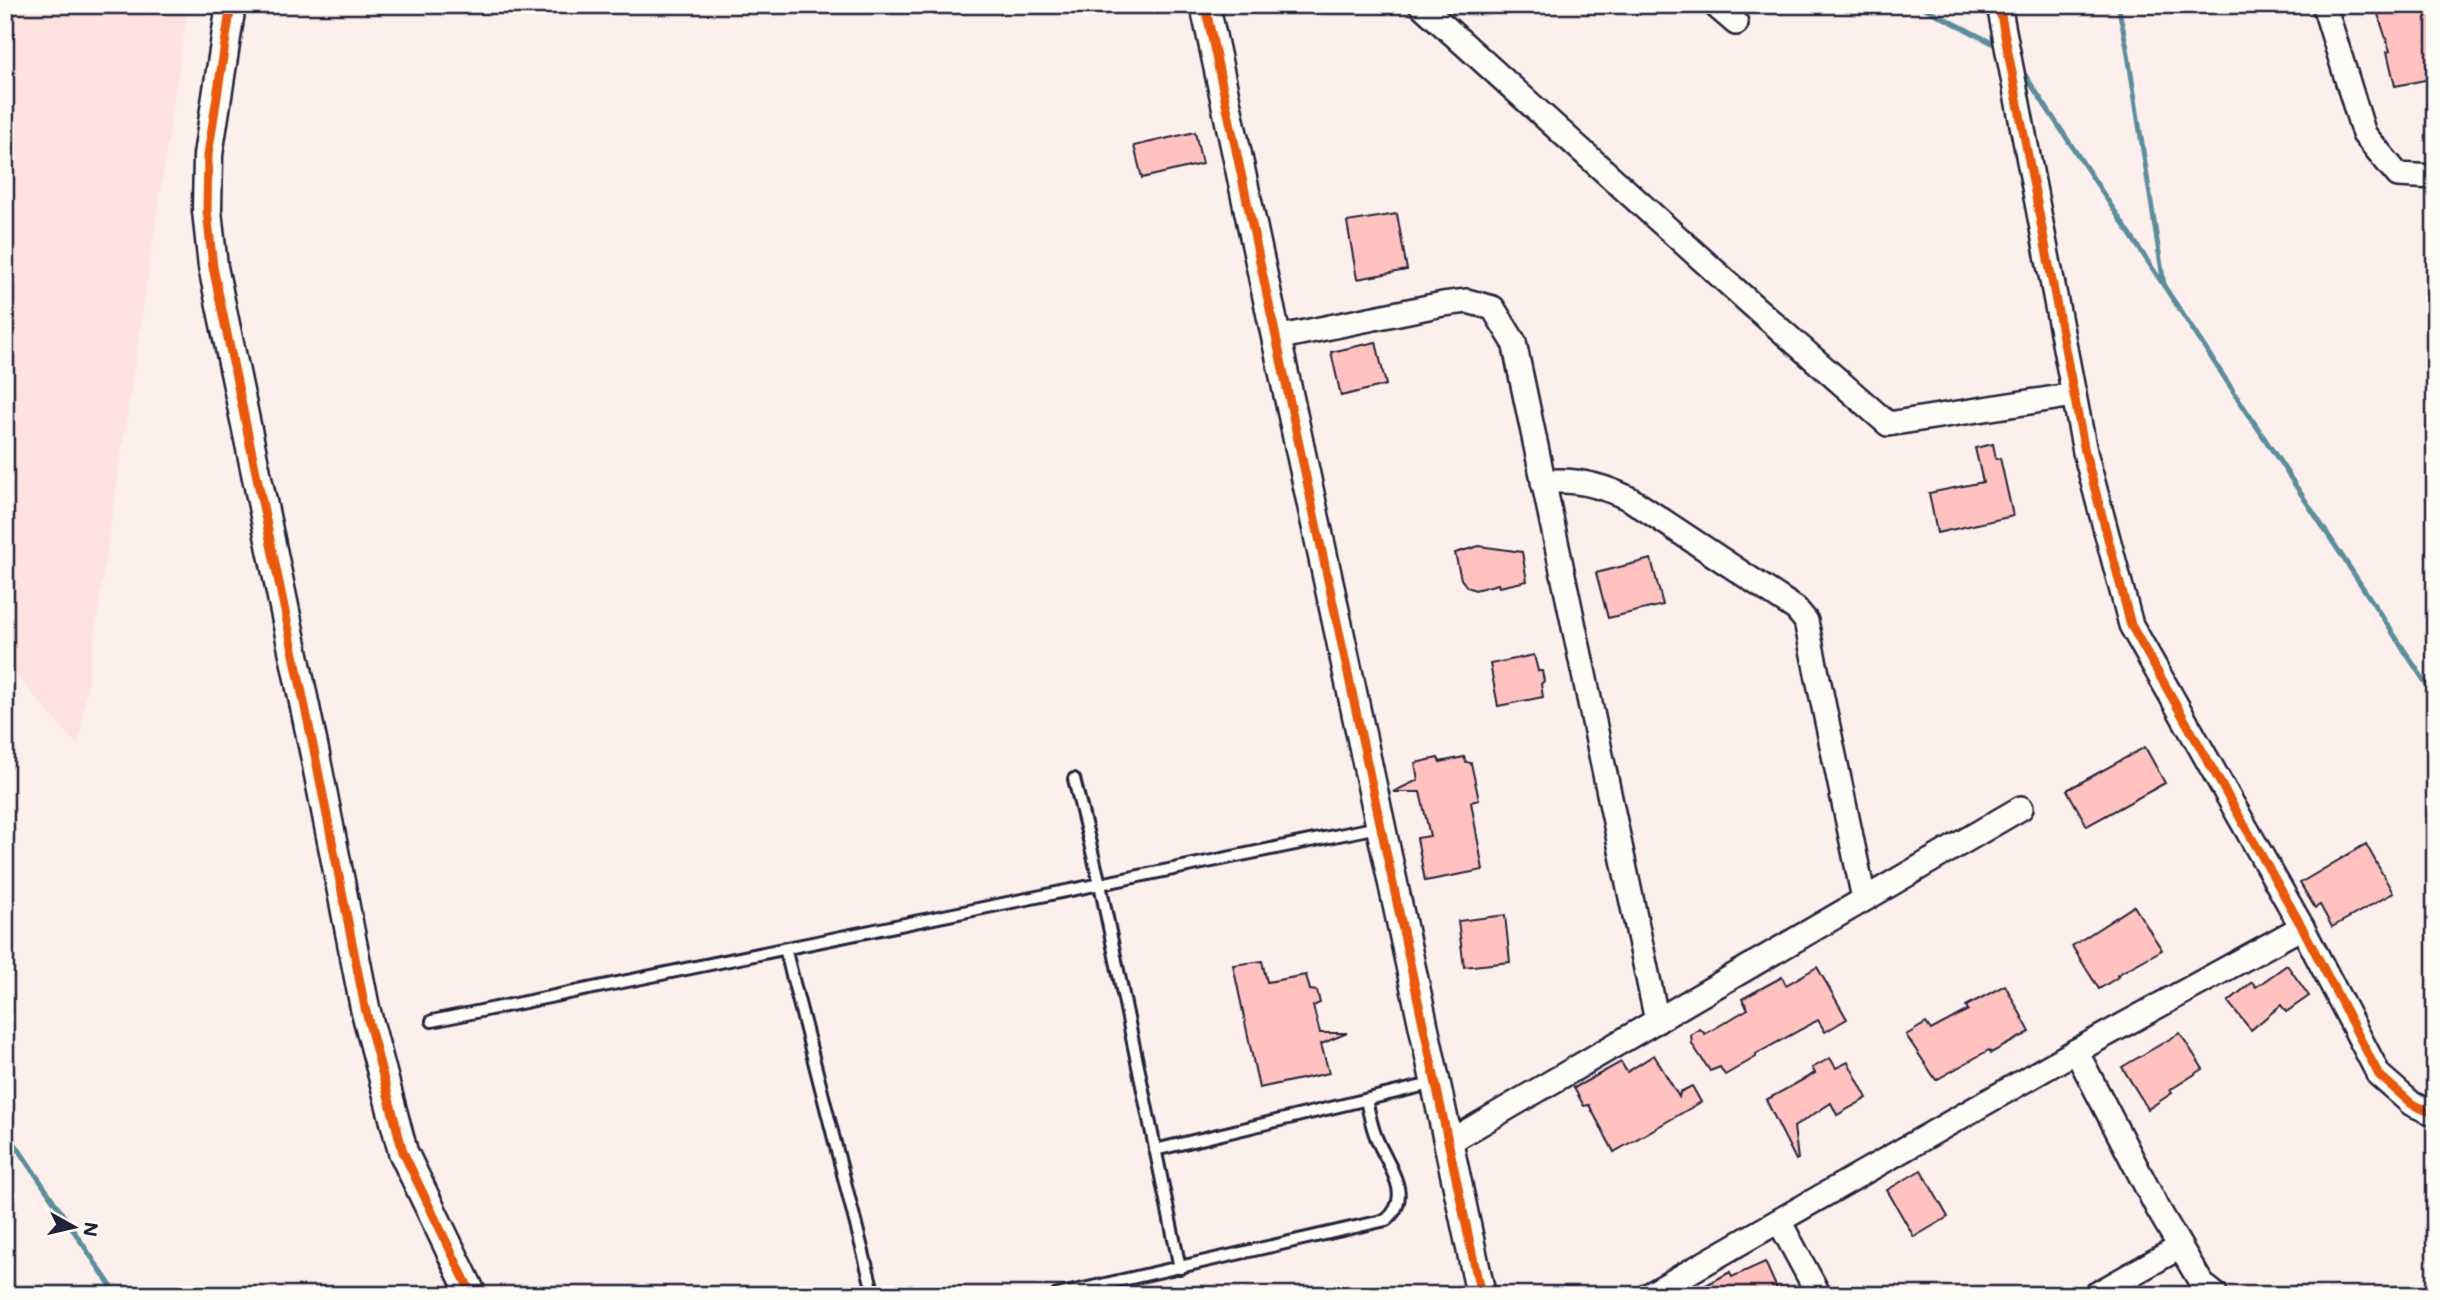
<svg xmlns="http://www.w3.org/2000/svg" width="2440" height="1300" font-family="Mali,sans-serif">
  <rect width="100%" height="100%" fill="#fdf0ec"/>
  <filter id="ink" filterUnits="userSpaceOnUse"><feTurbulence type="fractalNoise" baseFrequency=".0143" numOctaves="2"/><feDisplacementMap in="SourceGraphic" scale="14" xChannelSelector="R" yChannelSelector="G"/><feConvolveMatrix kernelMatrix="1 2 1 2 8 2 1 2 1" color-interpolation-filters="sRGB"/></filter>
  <g filter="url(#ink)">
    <path fill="#fee2df" d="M 5,5 L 188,5 L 78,746 L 5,663 Z"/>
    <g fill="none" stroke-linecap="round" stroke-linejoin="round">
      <g stroke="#5c8d9c" stroke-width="5">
        <path d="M 1919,5 L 2000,47"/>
        <path d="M 2118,5 L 2127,48 L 2164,285"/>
        <path d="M 2021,69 L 2435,697"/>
        <path d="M 5,1129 L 117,1295"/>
      </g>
    </g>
    <g fill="#ffc2c0" stroke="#22223b" stroke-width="2">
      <path d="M 2375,5 L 2435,5 L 2435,78 L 2395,86 L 2387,52 L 2390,51 Z"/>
      <path d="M 1195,132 L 1202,164 L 1142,178 L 1134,146 Z"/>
      <path d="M 1397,214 L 1407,270 L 1357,279 L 1347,222 Z"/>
      <path d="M 1376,342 L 1386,385 L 1341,396 L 1331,352 Z"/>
      <path d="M 1993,444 L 1996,459 L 2000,458 L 2013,516 L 1937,533 L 1929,493 L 1983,482 L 1975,448 Z"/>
      <path d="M 1479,546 L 1522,552 L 1527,581 L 1499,587 L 1498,584 L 1475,590 L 1467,587 L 1461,579 L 1455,553 Z"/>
      <path d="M 1651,559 L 1663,605 L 1608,618 L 1596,573 Z"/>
      <path d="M 1534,655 L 1538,671 L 1542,671 L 1544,681 L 1541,684 L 1543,697 L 1498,706 L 1490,664 Z"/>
      <path d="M 2145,747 L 2165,783 L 2087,826 L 2067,790 Z"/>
      <path d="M 1464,757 L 1466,762 L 1471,763 L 1479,800 L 1471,802 L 1483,870 L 1425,881 L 1417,838 L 1430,836 L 1420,792 L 1393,792 L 1418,780 L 1415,763 L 1438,758 L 1440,762 Z"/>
      <path d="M 2366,844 L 2393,893 L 2332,927 L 2320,905 L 2315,908 L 2300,883 Z"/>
      <path d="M 2134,906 L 2162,950 L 2117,975 L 2118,977 L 2099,989 L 2072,946 Z"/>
      <path d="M 1505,915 L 1510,962 L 1464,967 L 1458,921 Z"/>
      <path d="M 1262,961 L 1267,982 L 1306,975 L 1310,990 L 1317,991 L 1320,1003 L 1313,1006 L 1320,1033 L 1347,1033 L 1321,1044 L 1329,1073 L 1259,1088 L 1233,965 Z"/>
      <path d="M 2287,965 L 2309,996 L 2286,1012 L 2281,1005 L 2251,1030 L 2228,1002 L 2252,982 L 2256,987 Z"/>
      <path d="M 1817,967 L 1847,1019 L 1825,1032 L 1818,1020 L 1756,1054 L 1756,1057 L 1725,1075 L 1720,1067 L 1710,1071 L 1692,1044 L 1691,1035 L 1700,1029 L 1705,1034 L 1748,1009 L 1742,999 L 1782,977 L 1786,985 Z"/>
      <path d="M 2005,985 L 2030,1032 L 1991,1053 L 1989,1050 L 1936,1080 L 1906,1035 L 1926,1023 L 1931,1030 L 1968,1010 L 1966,1006 Z"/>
      <path d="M 2180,1033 L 2203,1069 L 2170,1090 L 2172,1093 L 2148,1109 L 2122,1067 Z"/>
      <path d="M 1654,1055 L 1679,1097 L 1680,1092 L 1692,1086 L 1701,1102 L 1614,1152 L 1589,1105 L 1584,1106 L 1574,1088 L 1621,1062 L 1627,1072 Z"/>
      <path d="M 1830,1058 L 1836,1068 L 1848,1062 L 1867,1098 L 1837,1115 L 1831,1103 L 1794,1127 L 1798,1159 L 1796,1160 L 1766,1100 L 1815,1073 L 1812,1068 Z"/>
      <path d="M 1921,1170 L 1948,1217 L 1914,1237 L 1887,1190 Z"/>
      <path d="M 1765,1262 L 1780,1295 L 1688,1295 L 1730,1272 L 1732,1277 Z"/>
    </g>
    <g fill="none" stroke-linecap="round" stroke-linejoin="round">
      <defs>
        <g id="service">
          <path d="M 1074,779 L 1100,884 L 1180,1268"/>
          <path d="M 785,948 L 874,1295"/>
          <path d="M 432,1021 L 1378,827"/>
          <path d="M 1155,1150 L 1435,1083"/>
          <path d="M 1057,1295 L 1386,1220 C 1416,1196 1385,1162 1376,1137 C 1371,1125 1369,1112 1366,1100"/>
        </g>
        <g id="minor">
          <path d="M 1421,5 L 1750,303 L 1888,424 L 2074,395"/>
          <path d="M 1715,5 L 1736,23"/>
          <path d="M 1999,5 L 2085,452 L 2131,625 L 2302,927 L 2379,1075 L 2412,1104 L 2435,1114"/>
          <path d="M 2324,5 L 2364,134 L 2398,175 L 2435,177"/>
          <path d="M 1276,338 L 1443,304 L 1467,301 L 1493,308 L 1514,342 L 1657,1021"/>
          <path d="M 1543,482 C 1574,478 1602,485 1630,499 L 1796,609 L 1806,621 L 1864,899"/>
          <path d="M 2076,1051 L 2158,1209 L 2202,1284 L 2216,1295"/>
          <path d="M 1449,1142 L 2021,808"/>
          <path d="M 1779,1221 L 1819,1295"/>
          <path d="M 1649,1295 L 2076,1051 L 2302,927"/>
          <path d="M 2095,1295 L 2180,1247"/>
        </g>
        <g id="tertiary">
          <path d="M 231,5 L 208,155 L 207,211 L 213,267 L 315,755 L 365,1008 L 403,1152 L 472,1295"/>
          <path d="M 1205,5 L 1481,1295"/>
        </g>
      </defs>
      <use href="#service" stroke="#22223b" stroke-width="16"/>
      <use href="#minor" stroke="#22223b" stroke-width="28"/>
      <use href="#tertiary" stroke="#22223b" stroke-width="33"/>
      <use href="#service" stroke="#fdfcf7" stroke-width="10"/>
      <use href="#minor" stroke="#fdfcf7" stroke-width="23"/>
      <use href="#tertiary" stroke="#fdfcf7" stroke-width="28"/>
      <defs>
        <g id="cycleway">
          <path d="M 231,5 L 208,155 L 207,211 L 213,267 L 315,755 L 365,1008 L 403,1152 L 472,1295"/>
          <path d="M 1205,5 L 1481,1295"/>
          <path d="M 1999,5 L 2085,452 L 2131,625 L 2302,927 L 2379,1075 L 2412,1104 L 2435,1114"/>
        </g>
      </defs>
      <use href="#cycleway" stroke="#fdfcf7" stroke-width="13"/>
      <use href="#cycleway" stroke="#e8590c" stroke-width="9"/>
    </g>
  </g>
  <rect width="2440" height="1300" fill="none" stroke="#fdfcf7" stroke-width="28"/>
  <rect x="14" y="14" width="2412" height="1272" fill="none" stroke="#22223b" stroke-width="2.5" filter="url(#ink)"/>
  <g transform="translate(74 1227) rotate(98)" stroke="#fdfcf7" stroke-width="5" paint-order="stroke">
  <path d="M0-5L12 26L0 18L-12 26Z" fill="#22223b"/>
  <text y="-10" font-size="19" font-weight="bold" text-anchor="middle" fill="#22223b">N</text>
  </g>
</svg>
